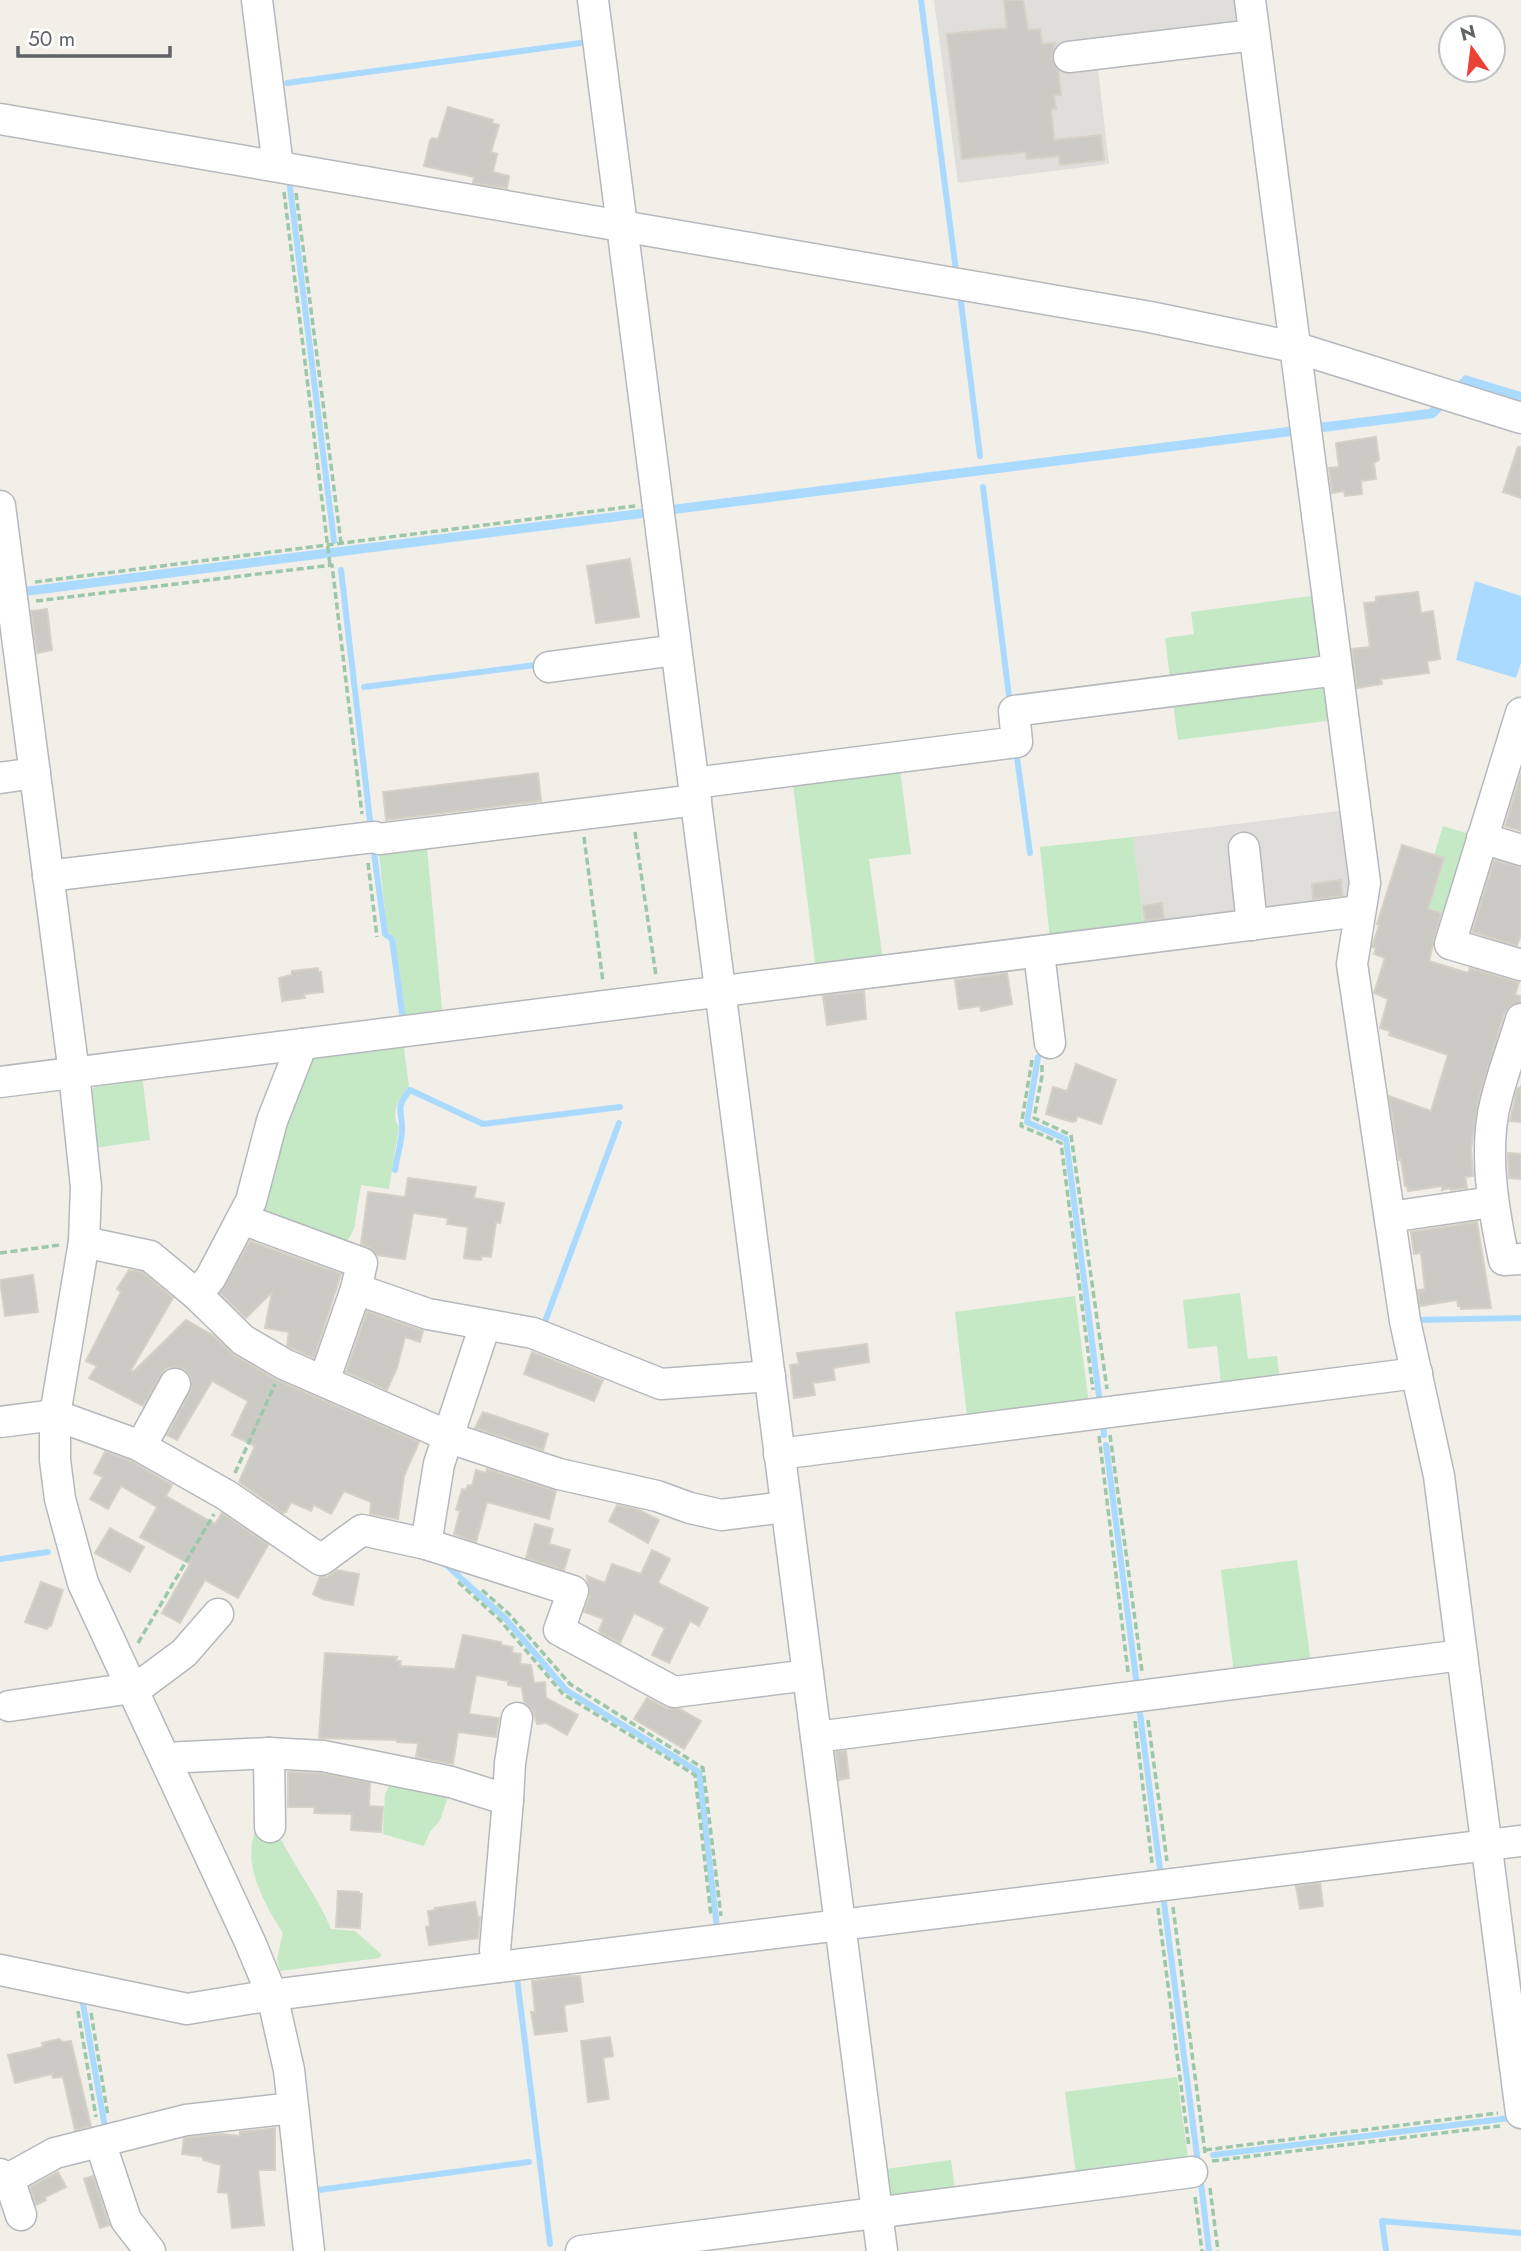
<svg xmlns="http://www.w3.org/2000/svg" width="1521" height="2251" font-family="Jost,sans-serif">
  <rect width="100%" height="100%" fill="#f1efe8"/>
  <g fill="#e0deda">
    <path d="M 934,0 L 1239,0 L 1246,52 L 1098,70 L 1109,164 L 958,183 Z"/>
    <path d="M 1346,810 L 1357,886 L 1347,903 L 1144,928 L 1133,837 Z"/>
  </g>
  <g fill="#c5e8c5">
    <path d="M 1318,595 L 1327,662 L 1171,686 L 1165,638 L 1194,634 L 1191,612 Z"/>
    <path d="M 1324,675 L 1334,720 L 1178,740 L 1172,695 Z"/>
    <path d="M 899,762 L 911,854 L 869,859 L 883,961 L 816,970 L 792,776 Z"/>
    <path d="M 1443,826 L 1473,835 L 1448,914 L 1419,905 Z"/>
    <path d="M 426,837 L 443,1019 L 406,1023 L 394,936 L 387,931 L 378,844 Z"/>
    <path d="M 1133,837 L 1144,928 L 1050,939 L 1040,847 Z"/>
    <path d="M 403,1041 L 409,1087 C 399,1098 390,1113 399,1127 L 389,1189 L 361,1185 L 354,1229 L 345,1245 L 254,1217 L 303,1057 Z"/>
    <path d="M 142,1075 L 150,1140 L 94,1148 L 87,1095 L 100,1081 Z"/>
    <path d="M 1240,1293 L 1248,1359 L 1277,1356 L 1281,1387 L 1222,1394 L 1217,1346 L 1188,1349 L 1183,1300 Z"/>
    <path d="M 1075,1296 L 1090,1412 L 968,1425 L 955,1312 Z"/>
    <path d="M 1297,1560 L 1312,1671 L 1235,1681 L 1221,1570 Z"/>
    <path d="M 394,1776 L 451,1788 L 440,1820 L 430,1832 L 424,1846 L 383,1834 L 385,1794 Z"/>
    <path d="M 259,1824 L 268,1834 L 282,1841 C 297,1871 318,1897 331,1929 L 355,1931 L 382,1955 L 379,1958 L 280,1971 L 277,1959 L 283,1933 C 264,1903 238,1858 259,1824 Z"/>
    <path d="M 1177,2077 L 1189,2166 L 1077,2182 L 1065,2092 Z"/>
    <path d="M 951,2160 L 956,2198 L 886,2208 L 878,2170 Z"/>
  </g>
  <g fill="#aadaff">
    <path d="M 1465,375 L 1521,392 L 1521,402 L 1468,386 L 1434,418 L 25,596 L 24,587 L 1429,409 Z"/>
    <path d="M 1475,581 L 1521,596 L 1521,663 L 1516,678 L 1456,660 Z"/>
  </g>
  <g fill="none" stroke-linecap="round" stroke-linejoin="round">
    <g stroke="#aadaff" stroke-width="6">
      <path d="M 921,0 L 956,271"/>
      <path d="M 287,83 L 588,42"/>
      <path d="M 289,179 L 334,541"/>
      <path d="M 961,302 L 980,456"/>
      <path d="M 983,487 L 1010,704"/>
      <path d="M 341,570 L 371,829"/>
      <path d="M 364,687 L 543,664"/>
      <path d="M 1016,750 L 1030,853"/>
      <path d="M 373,845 L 385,934 L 392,939 L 403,1020"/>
      <path d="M 1038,1057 L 1027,1122 L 1066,1139 L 1100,1404"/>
      <path d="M 395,1170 C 397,1157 401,1144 402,1131 C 403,1111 394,1109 410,1090 L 483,1124 L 620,1107"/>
      <path d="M 1416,1320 L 1521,1318"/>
      <path d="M 543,1327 L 619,1123"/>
      <path d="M 1103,1422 L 1104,1435"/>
      <path d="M 1106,1445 L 1137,1686"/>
      <path d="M 0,1559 L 48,1552"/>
      <path d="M 442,1561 L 505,1618 L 566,1690 L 699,1772 L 717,1928 L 712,1928"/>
      <path d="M 1139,1706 L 1160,1870"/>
      <path d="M 1163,1895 L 1198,2163"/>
      <path d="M 517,1978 L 550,2244"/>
      <path d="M 82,1998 L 105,2127"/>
      <path d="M 1213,2155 L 1510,2118"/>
      <path d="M 1201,2183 L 1209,2251"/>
      <path d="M 318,2190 L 529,2162"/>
      <path d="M 1386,2251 L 1382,2221 L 1521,2233"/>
    </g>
  </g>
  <g fill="#cccac5" stroke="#d6d1c6" stroke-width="2">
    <path d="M 1004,0 L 1023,0 L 1028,30 L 1040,29 L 1042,44 L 1055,43 L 1052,58 L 1058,70 L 1061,95 L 1054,95 L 1056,109 L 1051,109 L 1054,140 L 1101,135 L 1104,160 L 1060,165 L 1059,156 L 1027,159 L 1026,152 L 962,159 L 947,34 L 1007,28 Z"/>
    <path d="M 448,107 L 493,120 L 492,123 L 499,125 L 491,152 L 497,154 L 493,172 L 509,176 L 507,188 L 473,183 L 474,177 L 424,166 L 430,141 L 432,138 L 438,139 Z"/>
    <path d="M 1376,437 L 1379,460 L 1374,463 L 1376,479 L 1361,481 L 1362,494 L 1345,496 L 1344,491 L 1332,493 L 1329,468 L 1339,467 L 1336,443 Z"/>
    <path d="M 1518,447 L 1521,447 L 1521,498 L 1503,492 Z"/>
    <path d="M 630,559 L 639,617 L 596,623 L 587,566 Z"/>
    <path d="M 1418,592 L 1421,613 L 1433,611 L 1440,659 L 1427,661 L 1429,673 L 1381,679 L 1382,684 L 1357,688 L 1352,649 L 1370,647 L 1364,603 L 1376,602 L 1376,597 Z"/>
    <path d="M 47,609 L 52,650 L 37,653 L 31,611 Z"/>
    <path d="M 538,773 L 541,801 L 386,820 L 383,792 Z"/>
    <path d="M 1521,773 L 1521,831 L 1505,826 Z"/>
    <path d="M 1402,845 L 1444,858 L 1428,909 L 1441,913 L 1429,961 L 1468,973 L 1470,968 L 1519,982 L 1515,995 L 1521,996 L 1521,1002 L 1510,1006 L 1504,1014 L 1479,1098 L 1471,1149 L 1473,1176 L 1465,1177 L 1467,1188 L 1451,1190 L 1450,1188 L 1442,1190 L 1442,1186 L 1408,1191 L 1407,1185 L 1405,1186 L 1401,1159 L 1399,1160 L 1389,1096 L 1431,1111 L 1448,1055 L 1389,1035 L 1390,1031 L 1380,1028 L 1388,999 L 1374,993 L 1385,958 L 1374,954 L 1376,948 L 1372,947 L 1379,925 L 1377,924 Z"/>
    <path d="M 1494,860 L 1521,867 L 1521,934 L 1517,946 L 1472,932 Z"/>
    <path d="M 1341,880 L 1342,896 L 1313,899 L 1312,884 Z"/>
    <path d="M 1162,903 L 1164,918 L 1145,920 L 1143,906 Z"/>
    <path d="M 318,968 L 318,972 L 321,972 L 323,992 L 304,994 L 305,998 L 282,1001 L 279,978 L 292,975 L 292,971 Z"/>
    <path d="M 1007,973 L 1012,1004 L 981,1011 L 980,1006 L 959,1009 L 955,980 Z"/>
    <path d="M 864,991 L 866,1019 L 827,1025 L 823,996 Z"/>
    <path d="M 1076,1064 L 1116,1080 L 1101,1124 L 1077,1116 L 1076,1121 L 1072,1122 L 1046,1114 L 1053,1087 L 1067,1091 Z"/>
    <path d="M 1521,1086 L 1521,1122 L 1510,1121 L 1517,1089 Z"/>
    <path d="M 1508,1153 L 1521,1154 L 1521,1179 L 1509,1178 Z"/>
    <path d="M 408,1178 L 476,1187 L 474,1198 L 504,1203 L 500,1223 L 496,1222 L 491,1257 L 482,1256 L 481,1260 L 464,1258 L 468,1227 L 447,1224 L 448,1218 L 413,1213 L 405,1259 L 377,1255 L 369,1247 L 361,1244 L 368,1192 L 405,1197 Z"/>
    <path d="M 1477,1222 L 1491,1308 L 1461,1309 L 1460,1306 L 1458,1306 L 1457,1300 L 1420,1306 L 1418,1290 L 1425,1289 L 1421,1253 L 1414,1254 L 1411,1232 Z"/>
    <path d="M 250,1241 L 341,1274 L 314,1358 L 287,1346 L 289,1332 L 265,1328 L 272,1292 L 246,1318 L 220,1293 Z"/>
    <path d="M 129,1270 L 142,1272 L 173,1298 L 131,1370 L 133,1372 L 186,1320 L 214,1336 L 234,1355 L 275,1379 L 419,1442 L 404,1476 L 398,1519 L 370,1514 L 371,1502 L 344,1491 L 331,1514 L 314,1505 L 311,1511 L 291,1502 L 286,1512 L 283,1513 L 239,1482 L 255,1446 L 232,1435 L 248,1401 L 212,1381 L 177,1440 L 167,1435 L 190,1392 L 192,1384 L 190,1376 L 184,1369 L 175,1367 L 165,1369 L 143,1406 L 89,1378 L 97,1366 L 86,1361 L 121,1292 L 117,1289 Z"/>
    <path d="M 33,1275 L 38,1312 L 5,1316 L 0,1280 Z"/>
    <path d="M 367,1311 L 423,1331 L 420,1342 L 405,1337 L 397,1368 L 387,1390 L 346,1372 Z"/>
    <path d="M 867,1344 L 869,1362 L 833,1368 L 835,1380 L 813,1383 L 815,1395 L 794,1398 L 790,1365 L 799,1364 L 797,1353 Z"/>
    <path d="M 532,1352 L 603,1380 L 594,1401 L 524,1374 Z"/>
    <path d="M 483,1412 L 548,1434 L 543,1450 L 475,1428 Z"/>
    <path d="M 105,1452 L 131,1461 L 172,1485 L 166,1496 L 215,1524 L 222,1513 L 268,1545 L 238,1598 L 205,1580 L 180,1623 L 162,1613 L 190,1564 L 140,1537 L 157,1507 L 121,1486 L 108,1509 L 90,1499 L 103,1477 L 94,1473 Z"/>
    <path d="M 487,1469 L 556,1491 L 549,1519 L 487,1502 L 476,1542 L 454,1534 L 460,1511 L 456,1510 L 462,1489 L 466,1490 L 468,1485 L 472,1486 L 476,1470 L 486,1473 Z"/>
    <path d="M 617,1505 L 639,1510 L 659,1520 L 648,1543 L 609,1521 Z"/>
    <path d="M 535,1524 L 553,1529 L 549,1544 L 570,1550 L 564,1570 L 526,1558 Z"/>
    <path d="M 110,1528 L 144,1547 L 130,1572 L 95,1553 Z"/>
    <path d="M 652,1550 L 670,1559 L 658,1583 L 708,1608 L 699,1626 L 690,1621 L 669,1663 L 652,1655 L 665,1628 L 634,1613 L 620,1643 L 601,1633 L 599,1630 L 604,1619 L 584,1612 L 590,1596 L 587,1576 L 605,1583 L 612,1564 L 641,1574 Z"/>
    <path d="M 337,1570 L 359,1574 L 353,1605 L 323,1599 L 313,1594 L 320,1577 L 327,1577 Z"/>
    <path d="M 41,1582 L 63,1590 L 51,1626 L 49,1626 L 47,1629 L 25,1622 Z"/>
    <path d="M 463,1635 L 501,1642 L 501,1645 L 513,1647 L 512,1653 L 521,1654 L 520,1664 L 531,1665 L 534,1683 L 545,1682 L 546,1698 L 578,1715 L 567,1735 L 546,1723 L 537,1724 L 533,1711 L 524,1702 L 522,1687 L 508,1685 L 508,1681 L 476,1675 L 469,1714 L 499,1718 L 496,1737 L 458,1732 L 453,1764 L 416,1757 L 418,1743 L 397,1742 L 397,1740 L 319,1738 L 325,1653 L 397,1657 L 396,1661 L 401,1661 L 400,1666 L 455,1669 Z"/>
    <path d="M 647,1698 L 666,1708 L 680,1709 L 701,1721 L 684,1749 L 634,1719 Z"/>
    <path d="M 846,1751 L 849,1778 L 839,1780 L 836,1752 Z"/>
    <path d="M 288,1772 L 321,1773 L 370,1783 L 369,1806 L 383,1807 L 381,1832 L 351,1830 L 352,1814 L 314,1813 L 315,1807 L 288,1807 Z"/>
    <path d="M 1320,1883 L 1323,1906 L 1300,1909 L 1296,1886 Z"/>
    <path d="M 338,1891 L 359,1892 L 359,1894 L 362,1894 L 360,1928 L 336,1927 Z"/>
    <path d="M 475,1902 L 478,1917 L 480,1917 L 478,1938 L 429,1945 L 426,1927 L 430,1926 L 428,1911 L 436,1910 L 435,1908 Z"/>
    <path d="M 568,1976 L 580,1976 L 583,2002 L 564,2005 L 567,2031 L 535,2035 L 531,2012 L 535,2012 L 532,1981 Z"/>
    <path d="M 610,2037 L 613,2056 L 603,2058 L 609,2099 L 588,2102 L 581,2041 Z"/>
    <path d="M 59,2039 L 63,2042 L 71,2041 L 91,2126 L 75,2130 L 63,2077 L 53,2078 L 52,2074 L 15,2083 L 8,2055 L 43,2047 L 42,2043 Z"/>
    <path d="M 275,2128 L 275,2170 L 258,2170 L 264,2225 L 232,2228 L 228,2193 L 218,2192 L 221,2165 L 203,2160 L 203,2157 L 182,2154 L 184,2138 L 222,2134 L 240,2136 L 240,2132 Z"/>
    <path d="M 58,2172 L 66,2187 L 45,2197 L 46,2200 L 36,2205 L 30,2187 Z"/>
    <path d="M 93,2176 L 109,2225 L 100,2228 L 84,2179 Z"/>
  </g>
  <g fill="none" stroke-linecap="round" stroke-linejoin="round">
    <defs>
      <g id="minor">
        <path d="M 257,0 L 278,166"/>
        <path d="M 593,0 L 882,2251"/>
        <path d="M 1250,0 L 1365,883 L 1352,964 L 1405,1321 L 1439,1476 L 1521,2113"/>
        <path d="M 1069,57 L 1254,35"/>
        <path d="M 0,119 L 1150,317 L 1294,347 L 1521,418"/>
        <path d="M 0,506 L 74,1073 L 86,1187 L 84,1242 L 55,1415 L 55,1460 L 60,1499 L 83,1583 L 250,1942 L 272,1995 L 289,2070 L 309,2251"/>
        <path d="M 549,667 L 676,650"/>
        <path d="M 1521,713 L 1450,944 L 1521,965"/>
        <path d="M 0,778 L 35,773"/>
        <path d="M 694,783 L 1017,742 L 1014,711 L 1337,670"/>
        <path d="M 1482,838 L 1521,850"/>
        <path d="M 1244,848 L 1252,925"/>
        <path d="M 48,876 L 365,838 L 375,837 L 379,839 L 696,800"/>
        <path d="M 1039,953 L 1050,1043"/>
        <path d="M 1521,1019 C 1512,1050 1499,1082 1493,1114 C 1485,1162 1494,1212 1504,1260 L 1521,1259"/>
        <path d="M 0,1082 L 1360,911"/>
        <path d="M 1390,1217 L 1492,1202"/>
        <path d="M 242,1219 L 362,1263 L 356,1289 L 324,1381"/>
        <path d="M 84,1242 L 150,1256 L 197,1295 L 243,1340 L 284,1364 L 462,1442 L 559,1474 L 657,1496 L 690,1508 L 721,1515 L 786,1507"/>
        <path d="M 356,1289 L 428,1314 L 533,1333 L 661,1384 L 770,1376"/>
        <path d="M 197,1295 L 211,1277 L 251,1201 L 272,1121 L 302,1044"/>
        <path d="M 0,1422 L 55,1415 L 138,1445 L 226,1495 L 321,1560 L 362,1530 L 426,1544 L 573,1591 L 559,1630 L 674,1692 L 808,1675"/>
        <path d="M 141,1446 L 175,1384"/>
        <path d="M 779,1454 L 1417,1373"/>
        <path d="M 426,1544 L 439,1464 L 485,1325"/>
        <path d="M 133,1691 L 184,1653 L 218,1614"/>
        <path d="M 9,1706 L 132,1688"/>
        <path d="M 816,1737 L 1462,1655"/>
        <path d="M 269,1753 L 270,1827"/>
        <path d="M 165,1758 L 269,1753 L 323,1756 L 451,1782 L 508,1800 L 495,1950 L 498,1967"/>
        <path d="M 508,1800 L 510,1763 L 517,1718"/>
        <path d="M 0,1970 L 187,2009 L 272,1995 L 1521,1841"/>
        <path d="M 100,2142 L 126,2220 L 150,2251"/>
        <path d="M 0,2174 L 8,2179 L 55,2153 L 186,2120 L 293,2108"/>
        <path d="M 9,2179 L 21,2215"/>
        <path d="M 581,2251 L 1192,2172"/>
      </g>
    </defs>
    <use href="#minor" stroke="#b5b8bc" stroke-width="33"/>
    <g stroke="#9cc7a9" stroke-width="3.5" stroke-dasharray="7 3.5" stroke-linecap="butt">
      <path d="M 284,192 L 330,565"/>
      <path d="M 296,193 L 341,543"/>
      <path d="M 35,582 L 635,506"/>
      <path d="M 36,601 L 332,565 L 362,814"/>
      <path d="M 635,832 L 656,976"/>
      <path d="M 584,837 L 603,982"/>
      <path d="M 368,863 L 377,937"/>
      <path d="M 1032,1060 L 1021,1126 L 1061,1143 L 1093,1390"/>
      <path d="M 1042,1065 L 1042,1076 L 1034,1118 L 1071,1135 L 1107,1389"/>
      <path d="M 0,1253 L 60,1245"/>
      <path d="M 1110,1435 L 1142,1671"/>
      <path d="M 1099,1436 L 1128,1672"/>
      <path d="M 235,1473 L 275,1384"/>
      <path d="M 458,1582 L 500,1620 L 563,1694 L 695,1775 L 711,1916"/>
      <path d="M 482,1590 L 509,1614 L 570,1684 L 703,1768 L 721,1916"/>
      <path d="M 138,1643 L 214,1514"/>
      <path d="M 1148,1720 L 1167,1861"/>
      <path d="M 1135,1721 L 1152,1863"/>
      <path d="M 1173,1907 L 1205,2153"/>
      <path d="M 1158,1908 L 1189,2147"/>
      <path d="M 78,2011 L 96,2117"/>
      <path d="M 91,2013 L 108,2116"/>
      <path d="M 1205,2150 L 1498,2113"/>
      <path d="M 1212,2161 L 1500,2126"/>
      <path d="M 1210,2188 L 1218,2251"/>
      <path d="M 1195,2197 L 1202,2251"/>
    </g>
    <use href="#minor" stroke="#fff" stroke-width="30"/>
  </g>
  <g transform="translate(1472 49) rotate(346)"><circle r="33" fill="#ffffff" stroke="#bfc1c3" stroke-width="2"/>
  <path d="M0-5L12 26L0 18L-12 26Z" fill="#ea4335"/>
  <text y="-10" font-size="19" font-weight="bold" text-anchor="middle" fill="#5f6368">N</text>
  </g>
  <path d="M18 46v10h152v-10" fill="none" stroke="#5f6368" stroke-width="3.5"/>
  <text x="28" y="46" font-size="21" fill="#5f6368" stroke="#ffffff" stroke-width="5" paint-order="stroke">50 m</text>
</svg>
